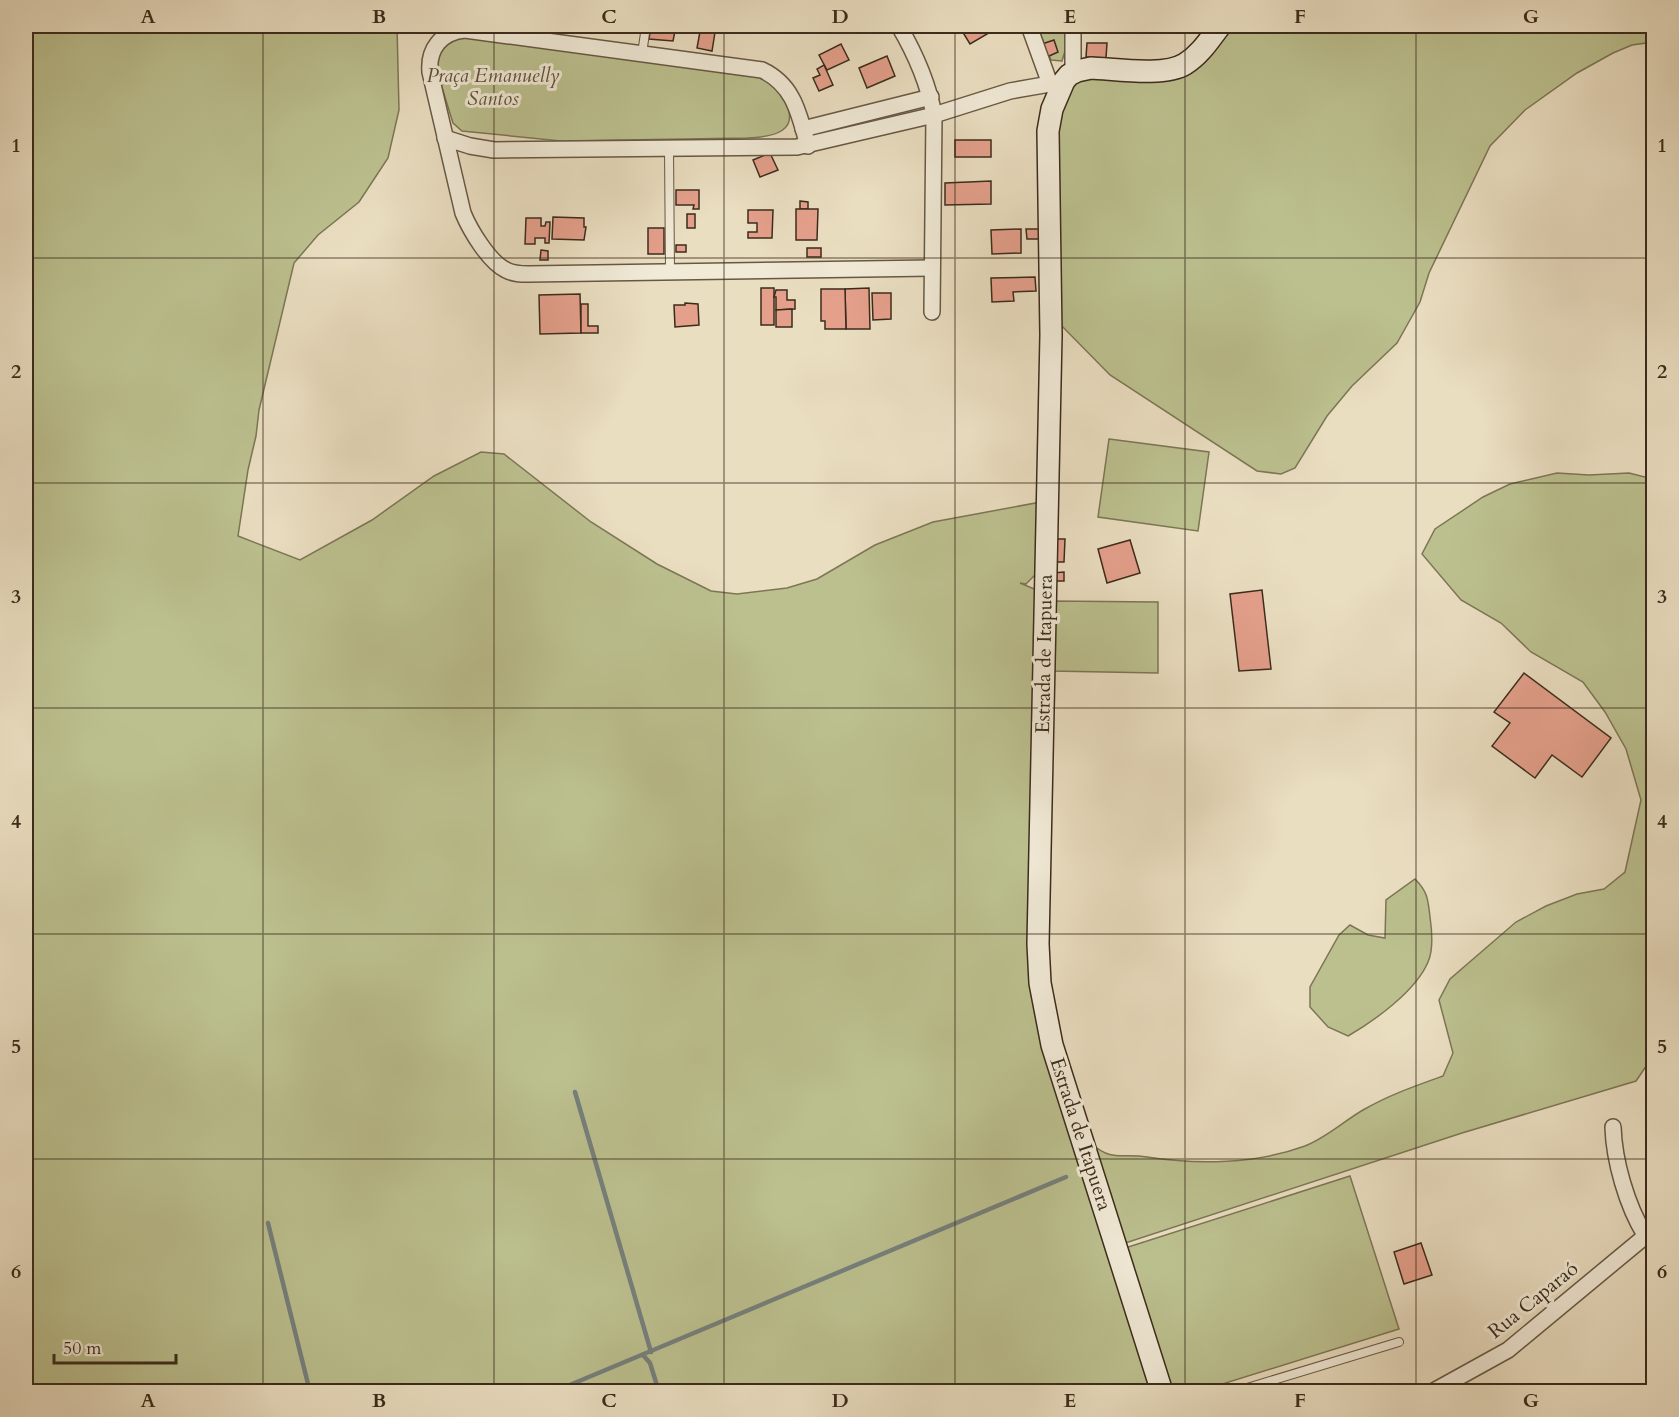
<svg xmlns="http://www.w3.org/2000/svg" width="1679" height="1417" font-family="Cardo,serif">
  <rect width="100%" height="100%" fill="#eadec1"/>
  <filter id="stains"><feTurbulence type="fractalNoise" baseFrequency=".00333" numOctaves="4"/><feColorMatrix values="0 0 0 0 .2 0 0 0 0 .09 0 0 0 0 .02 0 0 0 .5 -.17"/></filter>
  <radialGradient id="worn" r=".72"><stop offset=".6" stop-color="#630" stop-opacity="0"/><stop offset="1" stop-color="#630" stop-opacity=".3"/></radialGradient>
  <g fill="#bcc08f" stroke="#7c7655" stroke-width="1.5">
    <path d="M 26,26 L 397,26 L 399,110 L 388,158 L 359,202 L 318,235 L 294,263 L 259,410 L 256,436 L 248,470 L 238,536 L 300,560 L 372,520 L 434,476 L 481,452 L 504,454 L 591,522 L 657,564 L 711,591 L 737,594 L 787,588 L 817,579 L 875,545 L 933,522 L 1041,502 L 1040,570 L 1026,584 L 1020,583 L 1039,591 L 1044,920 L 1051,1018 L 1092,1144 C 1112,1162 1122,1153 1147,1157 C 1198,1165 1256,1164 1305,1146 C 1326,1138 1344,1121 1363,1110 C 1389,1095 1415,1086 1443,1076 L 1453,1053 L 1439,1000 L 1450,979 L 1516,922 L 1546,906 L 1577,894 L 1604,889 L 1625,872 L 1641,800 L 1626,749 L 1605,712 L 1583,682 L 1531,652 L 1501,623 L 1461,600 L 1422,554 L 1435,529 L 1483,497 L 1510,484 L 1557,473 L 1589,475 L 1629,473 L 1653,479 L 1653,1056 L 1636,1081 L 1462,1133 L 1110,1248 L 1155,1391 L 26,1391 Z"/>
    <path d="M 1037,26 L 1067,26 L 1065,51 L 1062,61 L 1051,60 Z"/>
    <path d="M 1230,26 L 1653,26 L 1653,42 L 1632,45 L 1613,53 L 1577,73 L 1525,110 L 1490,146 L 1429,273 L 1420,302 L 1397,343 L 1352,386 L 1327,416 L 1295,468 L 1281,474 L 1257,471 L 1110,375 L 1055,319 L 1056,136 L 1062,102 L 1078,77 L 1166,75 Z"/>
    <path d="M 462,36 L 762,76 C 775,83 777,86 784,99 C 802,132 773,137 747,138 L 561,141 L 462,131 L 453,123 L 436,68 L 441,48 Z"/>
    <path d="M 1109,439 L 1209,452 L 1198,531 L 1098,517 Z"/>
    <path d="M 1051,601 L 1158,602 L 1158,673 L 1051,671 Z"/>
    <path d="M 1415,879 C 1428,892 1428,900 1430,917 C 1432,931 1434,949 1428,962 C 1416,991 1374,1021 1348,1036 L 1328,1027 L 1310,1007 L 1310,987 L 1339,935 L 1350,925 L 1368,935 L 1385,938 L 1386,900 Z"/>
    <path d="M 1350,1176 L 1399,1329 L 1200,1391 L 1167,1391 L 1122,1249 Z"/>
  </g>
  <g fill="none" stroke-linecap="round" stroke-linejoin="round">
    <g stroke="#76807d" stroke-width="4.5">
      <path d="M 575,1092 L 651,1352"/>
      <path d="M 268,1223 L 310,1392"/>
      <path d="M 643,1355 L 650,1363 L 659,1392"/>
      <path d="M 553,1392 L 1066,1177"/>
    </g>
  </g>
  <g fill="#e5a08c" stroke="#3b2b1b" stroke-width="1.5">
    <path d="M 651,26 L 676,26 L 673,41 L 649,39 Z"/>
    <path d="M 701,26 L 716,26 L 712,51 L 697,48 Z"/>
    <path d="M 959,26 L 992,26 L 994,30 L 970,44 Z"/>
    <path d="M 1180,26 L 1209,26 L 1208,28 L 1203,27 L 1203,30 Z"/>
    <path d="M 1054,40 L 1058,52 L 1047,57 L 1042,44 Z"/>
    <path d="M 1087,43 L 1107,43 L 1106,58 L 1086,57 Z"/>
    <path d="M 841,44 L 849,60 L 827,70 L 819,55 Z"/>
    <path d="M 887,56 L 895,76 L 867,88 L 859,68 Z"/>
    <path d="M 824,65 L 833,85 L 819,91 L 813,78 L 820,75 L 817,69 Z"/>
    <rect x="955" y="140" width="36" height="17"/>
    <path d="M 770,153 L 778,170 L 760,177 L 753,160 Z"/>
    <path d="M 991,181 L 991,204 L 945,205 L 945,183 Z"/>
    <path d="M 676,190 L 699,190 L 699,209 L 693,209 L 694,205 L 676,205 Z"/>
    <path d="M 800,201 L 808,202 L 808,209 L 800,209 Z"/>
    <path d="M 796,209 L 818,209 L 817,240 L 796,240 Z"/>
    <path d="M 748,210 L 773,210 L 772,238 L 748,238 L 748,232 L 757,232 L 757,223 L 748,223 Z"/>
    <rect x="687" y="214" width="8" height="14"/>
    <path d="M 553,217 L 584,218 L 584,227 L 586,227 L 584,240 L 552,239 Z"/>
    <path d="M 526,218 L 541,218 L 541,226 L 545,226 L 546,222 L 550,222 L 549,243 L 545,243 L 545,238 L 535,238 L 535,244 L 525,244 Z"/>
    <rect x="648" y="228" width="16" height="26"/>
    <path d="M 1021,229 L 1021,253 L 992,254 L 991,230 Z"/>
    <path d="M 1026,229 L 1040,229 L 1040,239 L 1027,239 Z"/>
    <rect x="676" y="245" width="10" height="7"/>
    <rect x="807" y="248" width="14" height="9"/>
    <path d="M 541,250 L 548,251 L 548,260 L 540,260 Z"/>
    <path d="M 1035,277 L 1036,291 L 1013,292 L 1014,301 L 992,302 L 991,278 Z"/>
    <rect x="761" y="288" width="13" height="37"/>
    <path d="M 869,288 L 870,329 L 846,329 L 845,289 Z"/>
    <path d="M 821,289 L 845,289 L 846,329 L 825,329 L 825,321 L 821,321 Z"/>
    <path d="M 776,290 L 787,290 L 787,300 L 795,300 L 795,309 L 776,310 L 776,297 L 774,297 Z"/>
    <path d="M 872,293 L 891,293 L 891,319 L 873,320 Z"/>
    <path d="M 580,294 L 581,333 L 540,334 L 539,295 Z"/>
    <path d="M 685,303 L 698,304 L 699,325 L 675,327 L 674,305 L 685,305 Z"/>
    <path d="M 581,304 L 588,304 L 588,326 L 598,326 L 598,333 L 581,333 Z"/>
    <path d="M 792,309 L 792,327 L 776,327 L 776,310 Z"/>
    <path d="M 1052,539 L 1065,539 L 1064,562 L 1052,562 Z"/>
    <path d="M 1130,540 L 1140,573 L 1107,583 L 1098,549 Z"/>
    <path d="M 1064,572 L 1064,581 L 1052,581 L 1052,573 Z"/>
    <path d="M 1262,590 L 1271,669 L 1239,671 L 1230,594 Z"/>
    <path d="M 1524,673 L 1611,738 L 1582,777 L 1552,755 L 1535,778 L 1492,746 L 1510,723 L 1494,712 Z"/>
    <path d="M 1421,1243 L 1432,1275 L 1404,1284 L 1394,1252 Z"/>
  </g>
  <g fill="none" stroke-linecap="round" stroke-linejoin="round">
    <defs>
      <g id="lane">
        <path d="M 642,54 L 646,26"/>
        <path d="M 669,148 L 670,272"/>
        <path d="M 1234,1392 L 1399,1342"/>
      </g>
      <g id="street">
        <path d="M 899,26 C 916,55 928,82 934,115 L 932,312"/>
        <path d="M 1029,26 L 1050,84"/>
        <path d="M 1073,73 L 1073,26"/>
        <path d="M 803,129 L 931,97"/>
        <path d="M 445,138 L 470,146 L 494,150 L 797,147 L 934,115 L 1010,91 L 1050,84 L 1060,87"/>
        <path d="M 808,146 C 799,114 794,85 762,70 L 465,30 C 441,32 428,49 430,72 L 463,213 C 470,230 489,262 506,270 C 513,274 521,274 529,274 L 932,268"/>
        <path d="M 1613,1127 C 1614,1161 1627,1206 1645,1235"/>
        <path d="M 1432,1392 L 1508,1350 L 1654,1229"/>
      </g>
      <path id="secondary" d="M 1162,1392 L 1052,1045 L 1040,983 L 1038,944 L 1051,335 L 1048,131 L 1052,109 L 1064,81 L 1069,75 L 1077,71 L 1091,68 C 1116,69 1164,77 1185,64 C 1200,55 1210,39 1220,26"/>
    </defs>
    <use href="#lane" stroke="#675844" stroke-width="10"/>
    <use href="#street" stroke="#675844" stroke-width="18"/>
    <use href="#secondary" stroke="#3b2b1b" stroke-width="24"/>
    <use href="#lane" stroke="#f1ead7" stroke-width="8"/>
    <use href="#street" stroke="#f1ead7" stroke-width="15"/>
    <use href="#secondary" stroke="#f1ead7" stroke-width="21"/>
  </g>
  <path fill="none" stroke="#3b2b1b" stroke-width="1.5" stroke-opacity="0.55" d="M 263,26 L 263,1392M 494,26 L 494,1392M 724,26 L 724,1392M 955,26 L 955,1392M 1185,26 L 1185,1392M 1416,26 L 1416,1392M 26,258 L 1654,258M 26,483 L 1654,483M 26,708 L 1654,708M 26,934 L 1654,934M 26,1159 L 1654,1159"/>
  <g text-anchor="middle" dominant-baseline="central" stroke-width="6" stroke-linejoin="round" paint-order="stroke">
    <g font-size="20" font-style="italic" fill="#5b5038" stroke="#f1ead7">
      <text x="493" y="75">Praça Emanuelly<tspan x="493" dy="23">Santos</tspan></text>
    </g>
    <g font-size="20" fill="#3b2b1b" stroke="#f1ead7">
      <text transform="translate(1044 654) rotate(-89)">Estrada de Itapuera</text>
      <text transform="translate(1081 1134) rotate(72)">Estrada de Itapuera</text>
      <text transform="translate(1533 1300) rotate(-39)">Rua Caparaó</text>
    </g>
  </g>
  <rect width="1679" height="1417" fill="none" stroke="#eadec1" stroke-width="66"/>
  <path d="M54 1354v9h122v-9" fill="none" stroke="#3b2b1b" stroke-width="3"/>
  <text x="63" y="1354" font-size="18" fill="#3b2b1b" stroke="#f1ead7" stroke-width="4.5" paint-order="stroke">50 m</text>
  <rect x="33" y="33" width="1613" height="1351" fill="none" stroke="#3b2b1b" stroke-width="2"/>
  <g font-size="20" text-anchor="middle" font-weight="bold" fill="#3b2b1b">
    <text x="148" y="23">A</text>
    <text x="379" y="23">B</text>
    <text x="609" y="23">C</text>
    <text x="840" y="23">D</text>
    <text x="1070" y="23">E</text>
    <text x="1300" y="23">F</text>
    <text x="1531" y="23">G</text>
    <text x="16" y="152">1</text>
    <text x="1662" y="152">1</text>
    <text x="16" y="378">2</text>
    <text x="1662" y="378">2</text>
    <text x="16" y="603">3</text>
    <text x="1662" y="603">3</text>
    <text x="16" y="828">4</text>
    <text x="1662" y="828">4</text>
    <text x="16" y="1053">5</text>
    <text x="1662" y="1053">5</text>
    <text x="16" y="1278">6</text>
    <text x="1662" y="1278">6</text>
    <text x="148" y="1407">A</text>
    <text x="379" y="1407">B</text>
    <text x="609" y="1407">C</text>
    <text x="840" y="1407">D</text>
    <text x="1070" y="1407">E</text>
    <text x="1300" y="1407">F</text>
    <text x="1531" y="1407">G</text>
  </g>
  <rect width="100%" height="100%" filter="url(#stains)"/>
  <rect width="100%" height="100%" fill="url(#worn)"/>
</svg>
